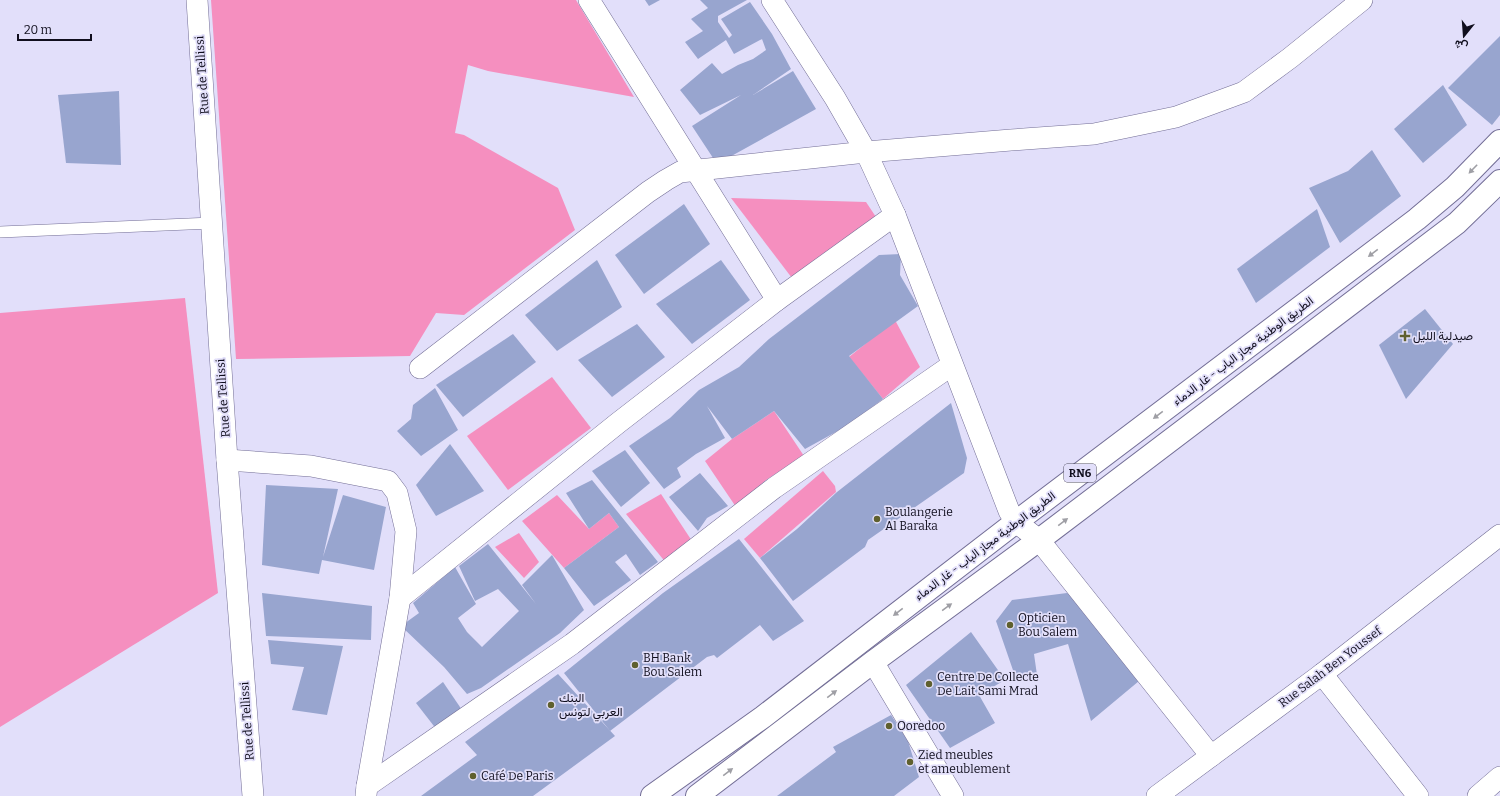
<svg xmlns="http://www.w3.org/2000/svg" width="1500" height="796" font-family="Bitter,Vazirmatn,serif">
  <rect width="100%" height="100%" fill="#e2dffa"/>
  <g fill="#f58fbf">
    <path d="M 211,0 L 576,0 L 634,97 L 488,71 L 468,65 L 455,133 L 464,135 L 558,188 L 575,230 L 464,315 L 436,313 L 410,356 L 236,359 Z"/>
    <path d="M 731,198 L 866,202 L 876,217 L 795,282 Z"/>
    <path d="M 185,298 L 218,593 L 0,727 L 0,313 Z"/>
    <path d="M 895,320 L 920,367 L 883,399 L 849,357 Z"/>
    <path d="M 552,377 L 591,428 L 508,490 L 467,436 Z"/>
    <path d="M 774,411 L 804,456 L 766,480 L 736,507 L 705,461 L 732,439 Z"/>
    <path d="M 823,471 L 835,486 L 836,492 L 760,558 L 744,539 Z"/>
    <path d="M 661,494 L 692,541 L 667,564 L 626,514 Z"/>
    <path d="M 557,495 L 589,529 L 609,513 L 619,527 L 564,568 L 522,521 Z"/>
    <path d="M 519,533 L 539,562 L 524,578 L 495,547 Z"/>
  </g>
  <g fill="#98a5cf">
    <path d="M 645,0 L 660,0 L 649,6 Z"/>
    <path d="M 700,0 L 747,0 L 718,16 L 718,22 L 729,38 L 732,35 L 721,19 L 750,2 L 772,34 L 791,69 L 753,95 L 793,71 L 816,109 L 717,164 L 692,126 L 741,95 L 700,115 L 680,90 L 712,63 L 722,74 L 738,65 L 753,59 L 766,50 L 762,39 L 767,37 L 760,40 L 734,54 L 726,40 L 698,59 L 685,42 L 703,31 L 691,19 L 708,8 Z"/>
    <path d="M 1500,36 L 1500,115 L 1492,125 L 1448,88 Z"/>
    <path d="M 1443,85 L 1467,125 L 1423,163 L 1394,129 Z"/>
    <path d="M 119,91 L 121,165 L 66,163 L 58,95 Z"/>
    <path d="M 1372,150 L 1401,196 L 1340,243 L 1309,188 L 1348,171 Z"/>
    <path d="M 684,204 L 710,244 L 644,294 L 615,255 Z"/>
    <path d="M 1317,209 L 1330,247 L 1256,303 L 1237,269 Z"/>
    <path d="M 901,254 L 900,275 L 918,306 L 849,356 L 883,399 L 845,427 L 805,449 L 774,411 L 732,439 L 707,406 L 725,438 L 696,454 L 677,468 L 681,477 L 664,489 L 629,446 L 670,418 L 699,390 L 739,367 L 769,339 L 879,255 Z"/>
    <path d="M 597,260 L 622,307 L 557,351 L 525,315 Z"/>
    <path d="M 721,260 L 750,300 L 692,344 L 656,304 Z"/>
    <path d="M 1425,309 L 1453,344 L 1406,399 L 1379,345 Z"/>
    <path d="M 637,324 L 665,357 L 612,397 L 578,360 Z"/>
    <path d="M 513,334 L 536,362 L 463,417 L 436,385 Z"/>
    <path d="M 435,388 L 458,430 L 421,456 L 397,431 L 411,419 L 413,405 Z"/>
    <path d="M 951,403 L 967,458 L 964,473 L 868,540 L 865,547 L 793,601 L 760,558 L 797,529 L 837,492 Z"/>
    <path d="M 450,444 L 484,491 L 436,516 L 416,485 Z"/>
    <path d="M 625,450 L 650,483 L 621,507 L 592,471 Z"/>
    <path d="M 700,473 L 728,506 L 707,518 L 698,531 L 669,497 Z"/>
    <path d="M 592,480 L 658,562 L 640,575 L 626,554 L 615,562 L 631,580 L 594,606 L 564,568 L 619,527 L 609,513 L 589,529 L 566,493 Z"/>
    <path d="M 266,485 L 338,489 L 323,557 L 343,495 L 386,507 L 374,570 L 322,560 L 319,574 L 262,565 Z"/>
    <path d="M 739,539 L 804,621 L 773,641 L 760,625 L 717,658 L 714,655 L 707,657 L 610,731 L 564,673 L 663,593 Z"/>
    <path d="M 488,544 L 536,604 L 522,585 L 552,555 L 584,610 L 560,633 L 481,688 L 467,694 L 444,667 L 401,626 L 419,613 L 413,603 L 455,567 L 476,604 L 458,618 L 467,632 L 482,647 L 519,611 L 498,589 L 475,601 L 459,566 Z"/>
    <path d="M 262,593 L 372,606 L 371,640 L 266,636 Z"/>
    <path d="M 1067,593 L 1079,602 L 1139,681 L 1091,721 L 1068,644 L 1034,654 L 1037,675 L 1015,676 L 996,621 L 1012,600 Z"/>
    <path d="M 971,632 L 1005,680 L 979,695 L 995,723 L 950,748 L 906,685 Z"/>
    <path d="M 268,640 L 343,646 L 327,715 L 292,710 L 304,667 L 271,664 Z"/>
    <path d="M 558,674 L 615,736 L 533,796 L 421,796 L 477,755 L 465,742 Z"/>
    <path d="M 443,682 L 462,710 L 437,730 L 416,703 Z"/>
    <path d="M 891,715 L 908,741 L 919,777 L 894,796 L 777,796 L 836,752 L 833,747 Z"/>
  </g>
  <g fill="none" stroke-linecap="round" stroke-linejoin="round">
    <defs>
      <path id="service" d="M 0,232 L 212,223"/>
      <g id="minor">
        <path d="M 197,0 L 227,460 L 253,796"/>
        <path d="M 589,0 L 777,300"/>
        <path d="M 772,0 L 835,98 L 866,152 L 895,215 L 1009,511 L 1016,522 L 1039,540 L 1211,756"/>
        <path d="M 420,368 L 648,192 L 666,180 L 680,172 L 866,152 L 1011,140 L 1094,134 L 1176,117 L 1244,92 L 1290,58 L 1362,0"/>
        <path d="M 227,460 L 311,466 L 388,481 L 397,493 L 406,531 L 400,598 L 367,786 L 366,795"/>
        <path d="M 400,598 L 618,423 L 777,300 L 895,215"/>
        <path d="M 873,662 L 953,796"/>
        <path d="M 1322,674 L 1418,796"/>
        <path d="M 367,786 L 572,644 L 774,488 L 952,365"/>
        <path d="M 1157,796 L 1322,674 L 1500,535"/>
        <path d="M 1478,796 L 1500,777"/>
      </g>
      <g id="primary">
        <path d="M 652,796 L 763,717 L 1016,522 L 1417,219 L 1455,187 L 1500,141"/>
        <path d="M 697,796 L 873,662 L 1039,540 L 1457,223 L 1500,181"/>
      </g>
    </defs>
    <use href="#service" stroke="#736e96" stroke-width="12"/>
    <use href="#minor" stroke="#736e96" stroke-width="22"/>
    <use href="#primary" stroke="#736e96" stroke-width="24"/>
    <use href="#service" stroke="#fff" stroke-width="11"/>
    <use href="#minor" stroke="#fff" stroke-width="21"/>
    <use href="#primary" stroke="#fff" stroke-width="22"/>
  </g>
  <defs><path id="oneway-solid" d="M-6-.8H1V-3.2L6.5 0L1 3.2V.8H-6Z"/></defs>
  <g fill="#9f9fa5">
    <use href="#oneway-solid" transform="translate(1473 169) rotate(134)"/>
    <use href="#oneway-solid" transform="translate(1373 253) rotate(143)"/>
    <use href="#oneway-solid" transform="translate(1158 415) rotate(143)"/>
    <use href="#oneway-solid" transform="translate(1063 522) rotate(-37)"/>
    <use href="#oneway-solid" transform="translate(947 607) rotate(-36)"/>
    <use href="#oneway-solid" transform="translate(898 612) rotate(142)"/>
    <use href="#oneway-solid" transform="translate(832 694) rotate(-37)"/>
    <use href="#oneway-solid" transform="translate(728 772) rotate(-37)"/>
  </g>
  <g fill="#5f602e" stroke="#e2dffa" stroke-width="1.5">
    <path d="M1403 330h4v4h4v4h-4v4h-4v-4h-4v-4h4z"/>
    <circle cx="877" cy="519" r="4"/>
    <circle cx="1010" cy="625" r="4"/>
    <circle cx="635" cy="665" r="4"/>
    <circle cx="929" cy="684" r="4"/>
    <circle cx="551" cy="705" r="4"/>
    <circle cx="889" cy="726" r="4"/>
    <circle cx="910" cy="762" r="4"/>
    <circle cx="473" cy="776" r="4"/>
  </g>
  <g text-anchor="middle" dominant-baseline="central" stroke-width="3.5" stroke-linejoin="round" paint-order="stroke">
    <rect fill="#e2dffa" stroke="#4f4d5f" stroke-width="1" x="1064" y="464" width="32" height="18" rx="3"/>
    <g font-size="11" font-weight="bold" fill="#100e1d">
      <text x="1080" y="473">RN6</text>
    </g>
    <g font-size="12" fill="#100e1d" stroke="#e2dffa">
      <text transform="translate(202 75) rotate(-94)">Rue de Tellissi</text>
      <text transform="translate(1243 351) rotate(-37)">الطريق الوطنية مجاز الباب - غار الدماء</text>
      <text transform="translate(223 398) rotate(-94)">Rue de Tellissi</text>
      <text transform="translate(985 546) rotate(-37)">الطريق الوطنية مجاز الباب - غار الدماء</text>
      <text transform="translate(1330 667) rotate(-37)">Rue Salah Ben Youssef</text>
      <text transform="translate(247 721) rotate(-94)">Rue de Tellissi</text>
    </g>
    <g font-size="12" fill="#100e1d" stroke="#e2dffa" text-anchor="start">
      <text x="1413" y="336">صيدلية الليل</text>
      <text x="885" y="512">Boulangerie<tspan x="885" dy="14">Al Baraka</tspan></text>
      <text x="1018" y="618">Opticien<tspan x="1018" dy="14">Bou Salem</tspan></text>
      <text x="643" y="658">BH Bank<tspan x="643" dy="14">Bou Salem</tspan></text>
      <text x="937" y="677">Centre De Collecte<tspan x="937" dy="14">De Lait Sami Mrad</tspan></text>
      <text x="559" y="698">البنك<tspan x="559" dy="14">العربي لتونس</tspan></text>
      <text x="897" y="726">Ooredoo</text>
      <text x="918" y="755">Zied meubles<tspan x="918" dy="14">et ameublement</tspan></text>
      <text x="481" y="776">Café De Paris</text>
    </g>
  </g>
  <g transform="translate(1464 36) rotate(197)" stroke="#e2dffa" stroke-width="3" paint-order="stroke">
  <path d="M0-3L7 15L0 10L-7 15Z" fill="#100e1d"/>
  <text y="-6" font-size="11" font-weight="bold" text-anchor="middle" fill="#100e1d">ش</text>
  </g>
  <path d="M18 34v6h73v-6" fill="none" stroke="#100e1d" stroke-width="2"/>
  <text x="24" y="34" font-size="12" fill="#100e1d" stroke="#e2dffa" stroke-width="3" paint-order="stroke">20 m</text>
</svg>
